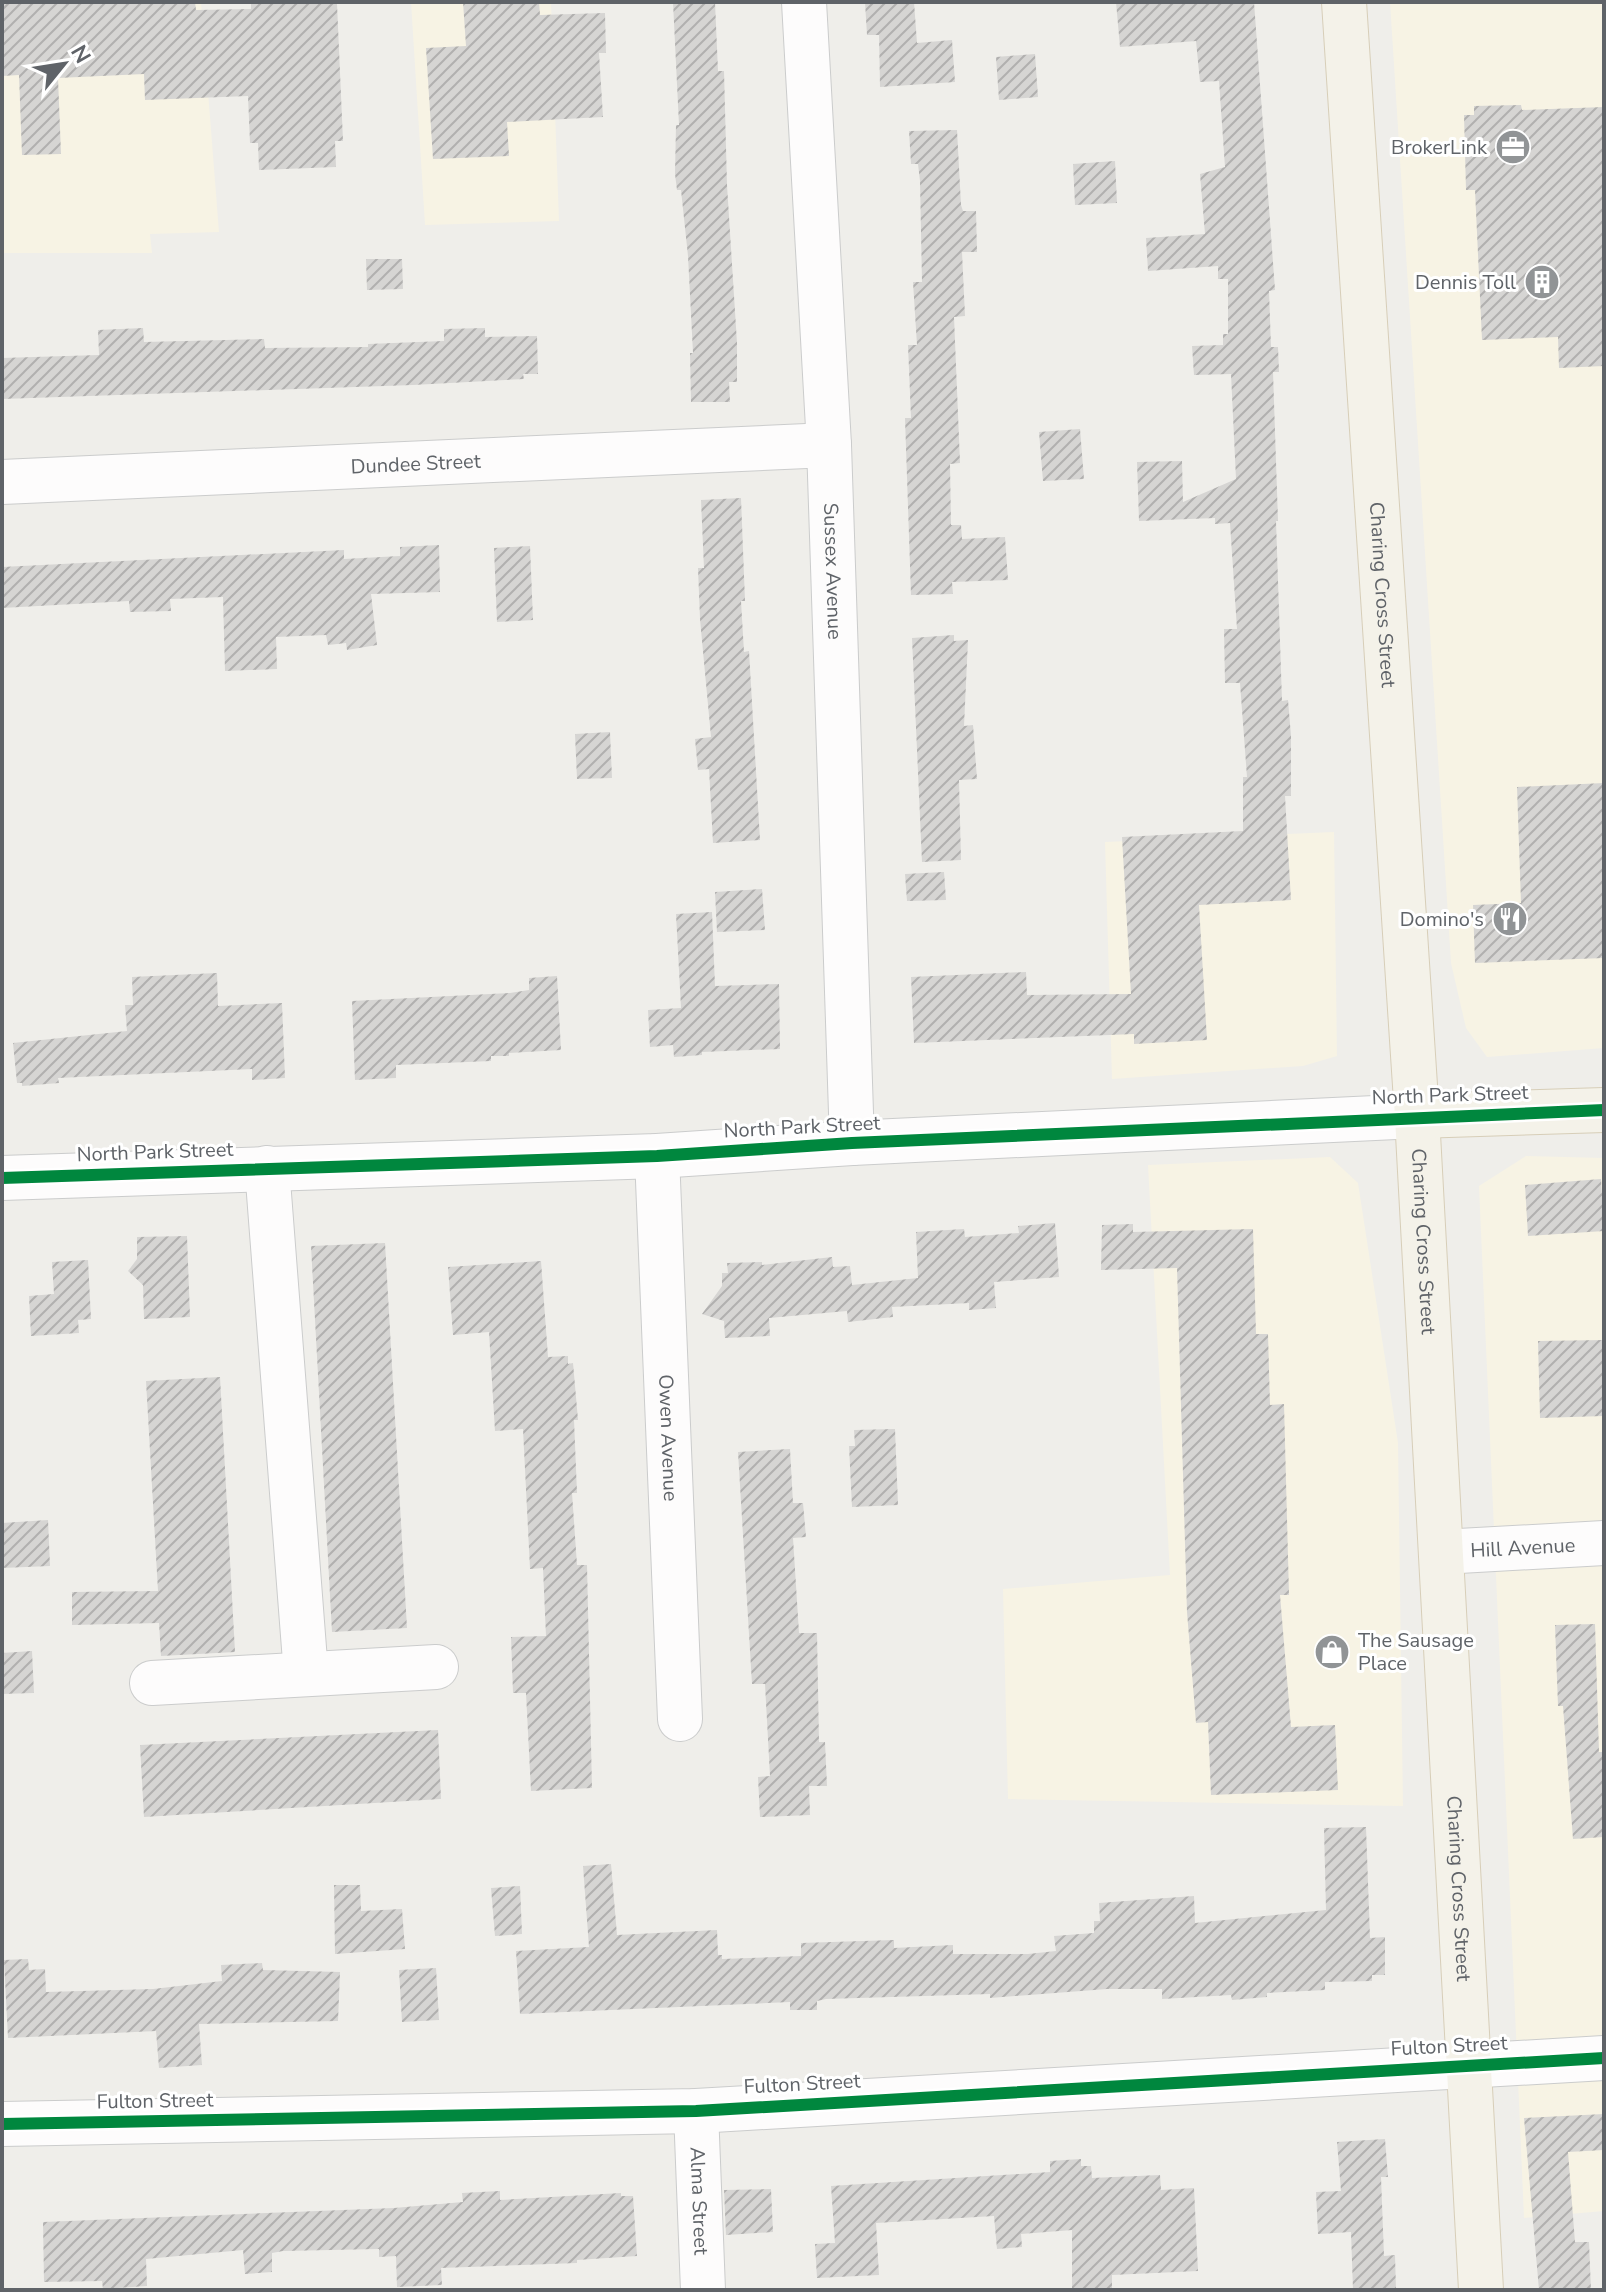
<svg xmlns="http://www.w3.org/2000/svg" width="1606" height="2292" font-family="'Nunito Sans',sans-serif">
  <defs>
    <pattern id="building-hatch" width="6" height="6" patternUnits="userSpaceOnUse" patternTransform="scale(2)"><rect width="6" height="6" fill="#d6d5d3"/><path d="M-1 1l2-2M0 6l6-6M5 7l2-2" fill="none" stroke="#b1b0af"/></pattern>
  </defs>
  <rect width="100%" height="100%" fill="#efeeea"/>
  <g fill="#f7f3e4">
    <path d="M 2,2 L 201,2 L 219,232 L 150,234 L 152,253 L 2,253 Z"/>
    <path d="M 411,2 L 551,2 L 559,221 L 425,225 Z"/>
    <path d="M 1390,2 L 1604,2 L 1604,1048 L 1487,1057 L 1466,1028 L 1451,963 Z"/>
    <path d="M 1334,832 L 1337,1056 L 1303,1066 L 1112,1079 L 1105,842 Z"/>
    <path d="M 1526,1156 L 1604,1158 L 1604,2211 L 1524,2218 L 1479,1186 Z"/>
    <path d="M 1330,1157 L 1358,1183 L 1398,1443 L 1403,1806 L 1008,1799 L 1003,1589 L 1170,1575 L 1148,1165 Z"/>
  </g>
  <g fill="url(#building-hatch)">
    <path d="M 2,2 L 195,2 L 196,10 L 251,9 L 251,2 L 337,4 L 343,141 L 335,141 L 336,167 L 259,170 L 258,143 L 250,143 L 248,96 L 145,100 L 144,74 L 58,78 L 61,154 L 22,155 L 19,75 L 2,76 Z"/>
    <path d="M 463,2 L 539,2 L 540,15 L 605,13 L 606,53 L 599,53 L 603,117 L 507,122 L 509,156 L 433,159 L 426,48 L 466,46 Z"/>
    <path d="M 673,2 L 715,2 L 718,71 L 724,71 L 727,185 L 737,343 L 737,382 L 729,382 L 730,402 L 691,402 L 690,353 L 693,353 L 688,256 L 681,190 L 677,190 L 675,174 L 676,125 L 679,125 Z"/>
    <path d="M 865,2 L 914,2 L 917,43 L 952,40 L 955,82 L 880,87 L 879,35 L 867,35 Z"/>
    <path d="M 1116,2 L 1254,2 L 1275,290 L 1269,291 L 1271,347 L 1278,347 L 1279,372 L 1273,372 L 1278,521 L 1276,521 L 1282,701 L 1288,700 L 1291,736 L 1291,796 L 1285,796 L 1291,900 L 1199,905 L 1207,1040 L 1134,1044 L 1134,1034 L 914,1043 L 911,977 L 1026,972 L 1027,995 L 1131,994 L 1122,837 L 1243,831 L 1243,777 L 1247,777 L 1240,683 L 1225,683 L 1224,629 L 1237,629 L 1230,523 L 1215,524 L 1215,518 L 1139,521 L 1137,462 L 1182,461 L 1183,502 L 1236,479 L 1231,374 L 1194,375 L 1192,346 L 1223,345 L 1223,334 L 1228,334 L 1228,279 L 1218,279 L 1218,266 L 1148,271 L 1146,238 L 1205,234 L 1200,174 L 1225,167 L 1219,81 L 1200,82 L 1196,41 L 1120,47 Z"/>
    <path d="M 1035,54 L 1038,97 L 999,100 L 996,57 Z"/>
    <path d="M 1521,105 L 1522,110 L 1604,107 L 1604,366 L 1559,368 L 1558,337 L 1482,340 L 1475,190 L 1466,190 L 1464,115 L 1474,115 L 1474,106 Z"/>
    <path d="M 957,130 L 961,205 L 963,211 L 976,211 L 977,252 L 962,252 L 965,316 L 954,317 L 960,463 L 950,464 L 951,525 L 961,525 L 962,539 L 1005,537 L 1008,580 L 952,582 L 953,594 L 911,595 L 905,418 L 911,418 L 908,345 L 917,345 L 913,282 L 922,282 L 920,181 L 918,164 L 911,164 L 909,131 Z"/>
    <path d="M 1115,161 L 1117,203 L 1075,205 L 1073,164 Z"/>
    <path d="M 366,259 L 402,259 L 403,289 L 367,290 Z"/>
    <path d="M 143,328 L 144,342 L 264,339 L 265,348 L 368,347 L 368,344 L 444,341 L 444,329 L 485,328 L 485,337 L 537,336 L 538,374 L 523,374 L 524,379 L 413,385 L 2,399 L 2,358 L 99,355 L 98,330 Z"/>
    <path d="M 1080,429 L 1084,479 L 1043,481 L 1039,432 Z"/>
    <path d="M 741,498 L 745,601 L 741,601 L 744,652 L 749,651 L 760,840 L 713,843 L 709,769 L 698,770 L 695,739 L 711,737 L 700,619 L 698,568 L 704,568 L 701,500 Z"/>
    <path d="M 439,545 L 440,592 L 371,594 L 377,645 L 347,650 L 346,643 L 328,645 L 326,635 L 276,637 L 277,669 L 225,671 L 223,597 L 170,599 L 171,611 L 130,612 L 129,601 L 2,608 L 2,567 L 344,550 L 344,559 L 400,556 L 400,547 Z"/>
    <path d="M 530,546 L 533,620 L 497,622 L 494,548 Z"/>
    <path d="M 954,635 L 954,641 L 968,640 L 964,726 L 973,725 L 977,779 L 959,780 L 961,860 L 922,862 L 912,638 Z"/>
    <path d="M 610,732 L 612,778 L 577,779 L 575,734 Z"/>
    <path d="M 1604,783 L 1604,958 L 1475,963 L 1473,905 L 1521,903 L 1517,787 Z"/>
    <path d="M 944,872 L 946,900 L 907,901 L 905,874 Z"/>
    <path d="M 762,889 L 765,930 L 717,932 L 715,892 Z"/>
    <path d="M 712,912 L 715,986 L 779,984 L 780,1049 L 702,1052 L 702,1055 L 674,1057 L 673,1045 L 650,1047 L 648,1010 L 681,1008 L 676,914 Z"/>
    <path d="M 217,973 L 218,1006 L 282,1003 L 285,1078 L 252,1080 L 252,1069 L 58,1078 L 59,1083 L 22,1086 L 22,1083 L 17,1083 L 13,1043 L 127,1031 L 125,1005 L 133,1005 L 132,977 Z"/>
    <path d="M 557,976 L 561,1050 L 509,1053 L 509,1056 L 491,1056 L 491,1061 L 396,1065 L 396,1078 L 355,1080 L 352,1001 L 510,993 L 529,990 L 529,978 Z"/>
    <path d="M 1601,1179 L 1604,1231 L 1528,1236 L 1525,1185 Z"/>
    <path d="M 1055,1223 L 1059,1277 L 994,1282 L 996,1308 L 969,1310 L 969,1303 L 892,1307 L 893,1317 L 848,1322 L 847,1311 L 769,1318 L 770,1336 L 725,1338 L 724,1321 L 702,1314 L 722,1286 L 722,1273 L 728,1273 L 727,1263 L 762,1262 L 762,1265 L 832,1257 L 833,1267 L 850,1266 L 852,1285 L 918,1278 L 916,1232 L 964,1229 L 965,1237 L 1019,1233 L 1018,1226 Z"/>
    <path d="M 1133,1224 L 1133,1232 L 1253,1229 L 1256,1334 L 1268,1334 L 1270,1405 L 1284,1404 L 1289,1595 L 1280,1595 L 1291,1727 L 1335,1725 L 1338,1790 L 1211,1795 L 1208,1722 L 1196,1723 L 1187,1612 L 1177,1268 L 1101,1270 L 1102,1225 Z"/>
    <path d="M 187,1236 L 190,1317 L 144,1319 L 143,1285 L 128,1271 L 137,1259 L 137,1237 Z"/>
    <path d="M 385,1243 L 407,1628 L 332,1632 L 311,1246 Z"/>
    <path d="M 88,1260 L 91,1319 L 78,1320 L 79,1333 L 31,1336 L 29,1296 L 54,1294 L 52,1262 Z"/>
    <path d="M 541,1261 L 548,1357 L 568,1356 L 568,1364 L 573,1363 L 578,1420 L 574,1420 L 577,1493 L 572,1493 L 577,1565 L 587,1565 L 592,1788 L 531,1791 L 526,1693 L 513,1693 L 511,1637 L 546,1636 L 543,1568 L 530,1569 L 523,1429 L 495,1431 L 489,1332 L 453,1335 L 448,1267 Z"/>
    <path d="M 1604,1340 L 1604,1416 L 1540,1418 L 1538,1341 Z"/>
    <path d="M 220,1377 L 235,1652 L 161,1656 L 159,1623 L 72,1625 L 72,1592 L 158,1591 L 146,1381 Z"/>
    <path d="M 895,1429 L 898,1505 L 852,1507 L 849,1446 L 855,1446 L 854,1430 Z"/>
    <path d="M 790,1449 L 793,1503 L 803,1503 L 806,1537 L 793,1538 L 799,1633 L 817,1633 L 819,1742 L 825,1742 L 827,1786 L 809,1786 L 810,1815 L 760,1817 L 758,1777 L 770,1776 L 765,1684 L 752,1684 L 738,1452 Z"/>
    <path d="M 48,1520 L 50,1566 L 2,1568 L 2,1523 Z"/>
    <path d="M 1595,1624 L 1599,1752 L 1604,1752 L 1604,1837 L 1573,1839 L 1563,1706 L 1558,1706 L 1555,1625 Z"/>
    <path d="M 32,1651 L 34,1693 L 2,1694 L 2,1653 Z"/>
    <path d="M 438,1730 L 441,1799 L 144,1817 L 140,1745 Z"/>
    <path d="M 1366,1827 L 1370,1938 L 1385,1937 L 1385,1975 L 1372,1975 L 1372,1981 L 1325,1982 L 1325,1990 L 1267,1993 L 1267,1997 L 1232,2000 L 1231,1995 L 1162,1999 L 1162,1989 L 1107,1989 L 990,1998 L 990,1994 L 826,1999 L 817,2001 L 817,2010 L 790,2010 L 790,2002 L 520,2014 L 516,1951 L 589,1947 L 583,1866 L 611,1864 L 617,1935 L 717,1930 L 718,1955 L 722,1955 L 722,1959 L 801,1956 L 801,1943 L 894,1940 L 894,1948 L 953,1945 L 953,1954 L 1028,1954 L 1056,1951 L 1054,1936 L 1094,1933 L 1094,1921 L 1100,1921 L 1099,1903 L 1194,1896 L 1195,1923 L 1326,1910 L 1324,1828 Z"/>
    <path d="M 334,1885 L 360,1885 L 361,1911 L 402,1909 L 405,1949 L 335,1954 Z"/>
    <path d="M 520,1886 L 522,1934 L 495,1936 L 491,1888 Z"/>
    <path d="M 28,1959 L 29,1970 L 45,1969 L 46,1992 L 153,1989 L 222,1981 L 221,1965 L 262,1963 L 263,1970 L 340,1972 L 338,2021 L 199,2024 L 202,2065 L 159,2068 L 156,2031 L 8,2038 L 4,1960 Z"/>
    <path d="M 436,1968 L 439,2020 L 402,2022 L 399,1970 Z"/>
    <path d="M 1604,2114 L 1604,2150 L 1568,2152 L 1575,2242 L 1589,2242 L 1591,2290 L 1539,2290 L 1524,2118 Z"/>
    <path d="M 1385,2139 L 1388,2177 L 1381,2177 L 1384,2256 L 1395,2255 L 1396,2290 L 1353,2290 L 1351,2232 L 1318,2234 L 1316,2192 L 1341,2191 L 1337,2142 Z"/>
    <path d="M 1081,2159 L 1081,2166 L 1091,2166 L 1092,2178 L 1160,2175 L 1161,2190 L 1194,2188 L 1198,2271 L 1112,2275 L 1112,2290 L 1072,2290 L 1072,2230 L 1021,2234 L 1022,2247 L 997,2249 L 994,2216 L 876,2223 L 879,2275 L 817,2278 L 815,2244 L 835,2243 L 831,2186 L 1050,2172 L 1050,2161 Z"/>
    <path d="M 771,2189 L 773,2232 L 726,2235 L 724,2190 Z"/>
    <path d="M 500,2191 L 500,2200 L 621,2193 L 621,2196 L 633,2196 L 637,2256 L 577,2260 L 577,2263 L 441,2268 L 442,2285 L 397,2287 L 396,2256 L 379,2257 L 379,2249 L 283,2251 L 272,2253 L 272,2272 L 245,2274 L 243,2250 L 146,2259 L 147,2286 L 103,2289 L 102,2281 L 44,2282 L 43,2222 L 394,2208 L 463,2202 L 462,2193 Z"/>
  </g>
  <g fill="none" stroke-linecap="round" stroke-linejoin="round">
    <defs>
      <g id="minor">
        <path id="s1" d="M 804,2 L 829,445 L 852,1143"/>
        <path id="s2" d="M 2,482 L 829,445"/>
        <path id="s3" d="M 657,1156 L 680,1719"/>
        <path d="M 267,1168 L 306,1674"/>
        <path d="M 2,1178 L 657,1156 L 852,1143 L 1417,1116"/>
        <path id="s4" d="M 1441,1552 L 1604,1543"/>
        <path d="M 152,1683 L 436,1667"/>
        <path id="s5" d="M 696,2111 L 703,2290"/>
        <path d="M 2,2124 L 696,2111 L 1604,2058"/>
      </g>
      <g id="major">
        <path id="s6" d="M 1344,2 L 1417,1116 L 1481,2290"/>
        <path d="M 1417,1116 L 1604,1110"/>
      </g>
    </defs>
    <use href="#minor" stroke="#cbcccc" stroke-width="46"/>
    <use href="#major" stroke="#d7ceb8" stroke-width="46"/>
    <use href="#minor" stroke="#fdfcfc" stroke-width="44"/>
    <use href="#major" stroke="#f4f2e9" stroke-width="44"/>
    <defs>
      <g id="cycleway">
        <path d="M 2,1178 L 657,1156 L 852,1143 L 1604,1110"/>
        <path d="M 2,2124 L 696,2111 L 1604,2058"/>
      </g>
    </defs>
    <use href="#cycleway" stroke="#fff" stroke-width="17"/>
    <use href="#cycleway" stroke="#00873e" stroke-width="12"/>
  </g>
  <defs>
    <symbol id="office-disc" viewBox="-11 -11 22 22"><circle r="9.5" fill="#919496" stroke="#fff"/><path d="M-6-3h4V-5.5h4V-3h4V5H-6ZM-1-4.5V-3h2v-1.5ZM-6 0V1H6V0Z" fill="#fff"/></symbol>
    <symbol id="building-disc" viewBox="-11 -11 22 22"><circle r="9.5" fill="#919496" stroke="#fff"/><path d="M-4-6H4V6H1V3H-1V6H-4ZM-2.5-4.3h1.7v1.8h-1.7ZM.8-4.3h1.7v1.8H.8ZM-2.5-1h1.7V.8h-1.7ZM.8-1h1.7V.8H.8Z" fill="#fff"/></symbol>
    <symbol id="restaurant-disc" viewBox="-11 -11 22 22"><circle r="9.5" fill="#919496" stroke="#fff"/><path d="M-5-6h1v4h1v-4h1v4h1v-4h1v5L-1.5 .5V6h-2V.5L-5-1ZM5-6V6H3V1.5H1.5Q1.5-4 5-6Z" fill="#fff"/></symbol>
    <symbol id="shop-disc" viewBox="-11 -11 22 22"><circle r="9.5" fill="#919496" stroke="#fff"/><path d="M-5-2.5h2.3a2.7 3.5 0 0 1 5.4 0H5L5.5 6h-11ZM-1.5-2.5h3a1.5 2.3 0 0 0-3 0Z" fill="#fff"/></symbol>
  </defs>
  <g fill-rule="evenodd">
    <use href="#office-disc" x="1493" y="127" width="40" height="40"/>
    <use href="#building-disc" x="1522" y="262" width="40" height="40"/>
    <use href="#restaurant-disc" x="1490" y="899" width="40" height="40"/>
    <use href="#shop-disc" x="1312" y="1632" width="40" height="40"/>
  </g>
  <g text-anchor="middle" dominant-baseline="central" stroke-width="6" stroke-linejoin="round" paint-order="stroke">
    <g font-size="20" fill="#5f6368" stroke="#fff" text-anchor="end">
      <text x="1487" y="147">BrokerLink</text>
      <text x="1516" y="282">Dennis Toll</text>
      <text x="1484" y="919">Domino's</text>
      <text x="1358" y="1640" text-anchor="start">The Sausage<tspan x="1358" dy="23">Place</tspan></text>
    </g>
    <g font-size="20" fill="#5f6368" stroke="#fff">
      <text stroke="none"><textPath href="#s2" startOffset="414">Dundee Street</textPath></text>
      <text stroke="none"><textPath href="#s1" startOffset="570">Sussex Avenue</textPath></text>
      <text stroke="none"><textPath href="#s6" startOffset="594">Charing Cross Street</textPath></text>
      <text transform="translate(1450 1095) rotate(-2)">North Park Street</text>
      <text transform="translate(802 1127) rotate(-3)">North Park Street</text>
      <text transform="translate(155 1152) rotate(-2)">North Park Street</text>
      <text stroke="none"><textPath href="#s6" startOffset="1242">Charing Cross Street</textPath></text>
      <text stroke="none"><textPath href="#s3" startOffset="282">Owen Avenue</textPath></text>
      <text stroke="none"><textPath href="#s4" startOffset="82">Hill Avenue</textPath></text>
      <text stroke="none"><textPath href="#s6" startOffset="1890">Charing Cross Street</textPath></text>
      <text transform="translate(1449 2046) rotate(-3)">Fulton Street</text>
      <text transform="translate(802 2084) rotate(-3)">Fulton Street</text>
      <text transform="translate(155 2101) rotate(-1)">Fulton Street</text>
      <text stroke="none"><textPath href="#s5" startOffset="90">Alma Street</textPath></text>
    </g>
  </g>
  <rect width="1606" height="2292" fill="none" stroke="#5f6368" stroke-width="8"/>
  <g transform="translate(64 64) rotate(60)" stroke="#ffffff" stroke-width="6" paint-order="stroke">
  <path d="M0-6L14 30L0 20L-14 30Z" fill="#5f6368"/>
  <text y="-12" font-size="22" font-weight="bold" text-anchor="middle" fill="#5f6368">N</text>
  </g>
</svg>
